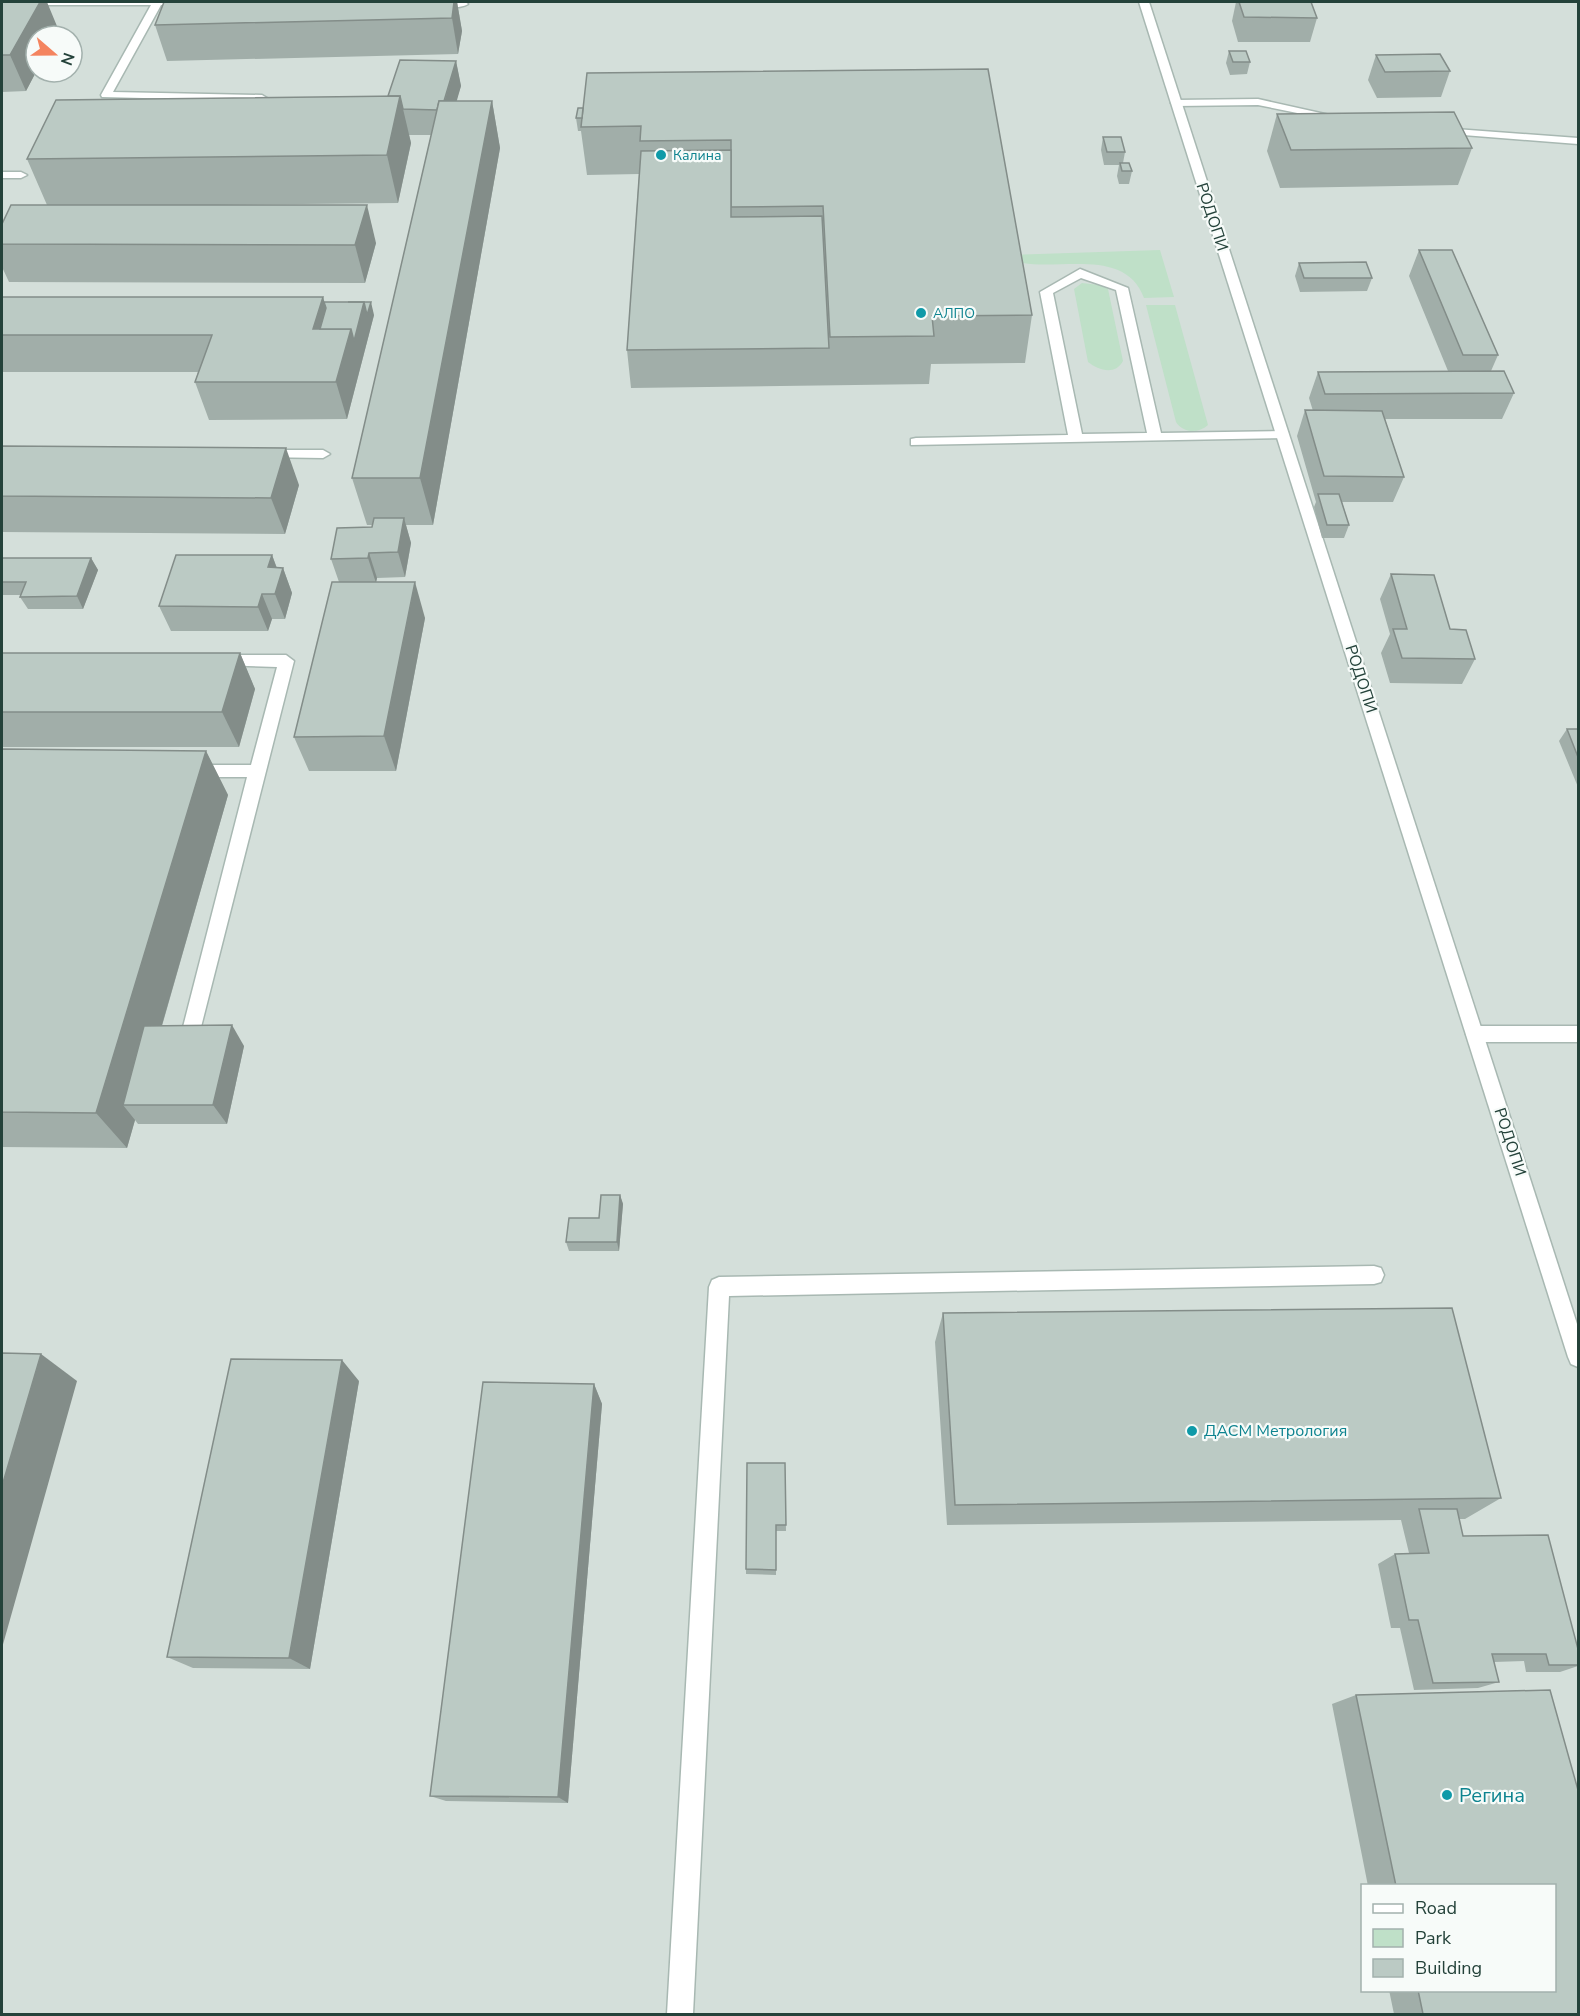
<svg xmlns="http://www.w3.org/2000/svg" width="1580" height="2016" font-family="'Nunito Sans',sans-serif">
  <rect width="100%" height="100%" fill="#e6efeb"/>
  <path fill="#d4dfda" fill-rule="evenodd" d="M 2,2 L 1578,2 L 1578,2014 L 2,2014 ZM 36,36 L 72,36 L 72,72 L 36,72 ZM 1362,1886 L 1554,1886 L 1554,1990 L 1362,1990 Z"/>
  <g fill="#bfe0c8">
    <path d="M 1160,250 L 1174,297 L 1144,298 C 1126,248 1062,270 1023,263 C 1017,262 1011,257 1006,255 Z"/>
    <path d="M 1082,283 L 1099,285 L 1108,289 L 1123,361 C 1115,376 1098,370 1088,362 L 1074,289 Z"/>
    <path d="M 1146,305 L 1175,305 L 1208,425 C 1198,434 1183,433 1176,422 Z"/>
  </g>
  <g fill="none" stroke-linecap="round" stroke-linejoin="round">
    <defs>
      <g id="service">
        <path d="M 8,2 L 193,2 L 188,5 L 161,5 L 113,92 L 262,95 L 267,98 L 262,101 L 102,97 L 101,95 L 151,5 L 13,5 Z"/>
        <path d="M 431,2 L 465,2 L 468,4 C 460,9 438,9 430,4 Z"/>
        <path d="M 1258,99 L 1343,118 L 1337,121 L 1258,105 L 1176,106 L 1171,103 L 1176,100 Z"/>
        <path d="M 1442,128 L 1578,138 L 1578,144 L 1438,133 L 1436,131 Z"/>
        <path d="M 2,172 L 21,172 L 27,175 L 21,178 L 2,178 Z"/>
        <path d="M 1080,269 L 1128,288 L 1161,433 L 1283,431 L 1288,432 L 1288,438 L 911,445 L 911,439 L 916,438 L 1068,435 L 1040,292 ZM 1081,278 L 1116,290 L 1147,433 L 1082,434 L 1053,293 Z"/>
        <path d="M 264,450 L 323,450 L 330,454 L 323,458 L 259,457 L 257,454 Z"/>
        <path d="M 220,655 L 286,655 L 294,661 L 201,1027 L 198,1032 L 192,1035 L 186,1032 L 183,1027 L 247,777 L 192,777 L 184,771 L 192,765 L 251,765 L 277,667 L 215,665 L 212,661 Z"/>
        <path d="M 1475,1026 L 1578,1026 L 1578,1042 L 1475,1042 L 1469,1040 L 1466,1034 L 1469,1028 Z"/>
      </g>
      <g id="minor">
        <path d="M 1139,2 L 1149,2 L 1578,1327 L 1578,1367 L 1571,1364 L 1568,1357 Z"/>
        <path d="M 1374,1266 L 1381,1268 L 1384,1275 L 1381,1282 L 1374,1284 L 729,1296 L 693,2014 L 667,2014 L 709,1287 L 712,1280 L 719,1277 Z"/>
      </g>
    </defs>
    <use href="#service" stroke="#a8b8b2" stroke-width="3"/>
    <use href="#minor" stroke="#a8b8b2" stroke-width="3"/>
    <use href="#service" fill="#fff" fill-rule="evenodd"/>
    <use href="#minor" fill="#fff" fill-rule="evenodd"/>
  </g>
  <g fill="#a1aea9">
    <path d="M 2,2 L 59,31 L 36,36 L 36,72 L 26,91 L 2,92 Z"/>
    <path d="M 457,2 L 462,31 L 458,54 L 167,61 L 155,25 Z"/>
    <path d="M 1236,2 L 1311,2 L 1317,18 L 1310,42 L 1238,42 L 1232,21 Z"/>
    <path d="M 1229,51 L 1250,62 L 1247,74 L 1230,75 L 1226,63 Z"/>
    <path d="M 1376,55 L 1450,71 L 1441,97 L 1377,98 L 1368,80 Z"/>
    <path d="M 456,61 L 461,86 L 456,101 L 492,101 L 500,148 L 433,525 L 406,525 L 411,543 L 405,577 L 377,578 L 376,582 L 425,618 L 396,771 L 309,771 L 294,737 L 339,582 L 331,559 L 372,527 L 372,525 L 367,525 L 352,478 L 431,135 L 409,135 L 411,143 L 398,203 L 216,205 L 376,243 L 365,283 L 9,282 L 2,267 L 2,224 L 47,205 L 27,159 L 388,96 Z"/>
    <path d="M 988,69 L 1032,315 L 1025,363 L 931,364 L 929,384 L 631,388 L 627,350 L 639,174 L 587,175 L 581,131 L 578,131 L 576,118 Z"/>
    <path d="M 1277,114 L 1472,148 L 1458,185 L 1280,188 L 1267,151 Z"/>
    <path d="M 1103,137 L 1125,152 L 1123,163 L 1132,171 L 1129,184 L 1119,184 L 1117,176 L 1119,165 L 1104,165 L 1101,150 Z"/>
    <path d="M 1419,250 L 1498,355 L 1491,371 L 1514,393 L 1502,419 L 1385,419 L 1404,477 L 1393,502 L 1342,502 L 1349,525 L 1344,538 L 1322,538 L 1314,507 L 1316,502 L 1297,436 L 1305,410 L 1313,411 L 1309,398 L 1318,372 L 1448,371 L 1409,276 Z"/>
    <path d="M 1299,263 L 1372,278 L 1367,291 L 1300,292 L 1295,276 Z"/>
    <path d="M 2,297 L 323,297 L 324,302 L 374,315 L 347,419 L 209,420 L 195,382 L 198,372 L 2,372 Z"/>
    <path d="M 2,446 L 299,485 L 285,534 L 2,532 Z"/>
    <path d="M 272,555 L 277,568 L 283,568 L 292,593 L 285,619 L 272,619 L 268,631 L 171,631 L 159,606 Z"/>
    <path d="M 2,558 L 91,558 L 98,570 L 83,609 L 28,609 L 20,597 L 21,595 L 2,595 Z"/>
    <path d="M 1391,574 L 1450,629 L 1475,659 L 1462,684 L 1390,683 L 1381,653 L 1390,634 L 1380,599 Z"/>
    <path d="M 2,653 L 240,653 L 255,689 L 239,747 L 2,747 Z"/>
    <path d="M 1567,729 L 1578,729 L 1578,787 L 1559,741 Z"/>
    <path d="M 2,749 L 206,751 L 228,795 L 162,1026 L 244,1046 L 227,1124 L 138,1124 L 135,1120 L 127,1148 L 2,1147 Z"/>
    <path d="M 620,1195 L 623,1204 L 619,1251 L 569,1251 L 566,1242 L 599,1218 Z"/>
    <path d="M 943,1313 L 1501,1498 L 1465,1519 L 1459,1519 L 1463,1536 L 1578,1649 L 1578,1666 L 1560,1672 L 1526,1672 L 1524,1661 L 1494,1662 L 1499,1682 L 1478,1688 L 1414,1690 L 1400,1628 L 1391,1628 L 1378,1564 L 1395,1554 L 1409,1553 L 1401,1520 L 947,1525 L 935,1342 Z"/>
    <path d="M 359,1381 L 310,1669 L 193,1668 L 167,1657 Z"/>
    <path d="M 594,1384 L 602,1404 L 568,1803 L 446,1801 L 430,1796 Z"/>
    <path d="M 785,1463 L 786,1531 L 776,1531 L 776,1575 L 746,1574 L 746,1569 Z"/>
    <path d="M 1550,1690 L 1578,1790 L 1578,2014 L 1394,2014 L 1389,1990 L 1554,1990 L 1554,1886 L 1368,1886 L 1332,1704 L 1356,1695 Z"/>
  </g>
  <g fill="#838d89">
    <path d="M 40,2 L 47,2 L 59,31 L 56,36 L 36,36 L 36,72 L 26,91 L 10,55 Z"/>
    <path d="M 454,2 L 457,2 L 462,31 L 458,54 L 452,18 Z"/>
    <path d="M 456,61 L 461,86 L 447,135 L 442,110 Z"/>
    <path d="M 400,96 L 411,143 L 398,203 L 387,155 Z"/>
    <path d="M 492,101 L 500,148 L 433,525 L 420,478 Z"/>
    <path d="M 367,205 L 376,243 L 365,283 L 355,245 Z"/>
    <path d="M 323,297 L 334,334 L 313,329 Z"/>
    <path d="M 364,302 L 371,302 L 374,315 L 347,419 L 336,382 L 351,329 Z"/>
    <path d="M 286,448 L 299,485 L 285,534 L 271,498 Z"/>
    <path d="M 404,518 L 411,543 L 405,577 L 398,552 Z"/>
    <path d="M 369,553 L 377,578 L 376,583 L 368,558 Z"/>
    <path d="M 272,555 L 280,577 L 283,568 L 292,593 L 285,619 L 275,594 L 268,567 Z"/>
    <path d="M 91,558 L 98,570 L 83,609 L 77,596 Z"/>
    <path d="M 415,582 L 425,618 L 396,771 L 384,736 Z"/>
    <path d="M 262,594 L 272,619 L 268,631 L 258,607 Z"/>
    <path d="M 240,653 L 255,689 L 239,747 L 222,712 Z"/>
    <path d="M 206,751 L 228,795 L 139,1105 L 123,1105 L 135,1120 L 127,1148 L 96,1113 Z"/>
    <path d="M 232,1025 L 244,1046 L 227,1124 L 213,1105 Z"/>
    <path d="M 620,1195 L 623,1204 L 619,1251 L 617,1242 Z"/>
    <path d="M 41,1354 L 77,1381 L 2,1648 L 2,1486 Z"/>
    <path d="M 342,1360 L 359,1381 L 310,1669 L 289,1658 Z"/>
    <path d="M 594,1384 L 602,1404 L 568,1803 L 558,1797 Z"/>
  </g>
  <g fill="#bbcac4" stroke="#838d89" stroke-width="1.5">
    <path d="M 2,2 L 40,2 L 10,55 L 2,55 Z"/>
    <path d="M 164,2 L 454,2 L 452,18 L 155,25 Z"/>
    <path d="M 1239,2 L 1311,2 L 1317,18 L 1244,17 Z"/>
    <path d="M 1229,51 L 1246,51 L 1250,62 L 1233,62 Z"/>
    <path d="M 1440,54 L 1450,71 L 1385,72 L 1376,55 Z"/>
    <path d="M 400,60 L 456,61 L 444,101 L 439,101 L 437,110 L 403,109 L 400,96 L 388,96 Z"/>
    <path d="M 988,69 L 1032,315 L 932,316 L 934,336 L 830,337 L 823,206 L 731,207 L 731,140 L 640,141 L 641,126 L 581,127 L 587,73 Z"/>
    <path d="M 400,96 L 387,155 L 27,159 L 56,100 Z"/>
    <path d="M 439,101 L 492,101 L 420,478 L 352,478 Z"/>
    <path d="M 578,108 L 583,108 L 582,118 L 576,118 Z"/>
    <path d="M 1454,112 L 1472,148 L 1291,150 L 1277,114 Z"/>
    <path d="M 1103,137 L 1121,137 L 1125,152 L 1107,152 Z"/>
    <path d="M 731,150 L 731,217 L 822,216 L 829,348 L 627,350 L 641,151 Z"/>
    <path d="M 1120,163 L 1129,163 L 1132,171 L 1122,171 Z"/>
    <path d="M 11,205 L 367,205 L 355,245 L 2,244 L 2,224 Z"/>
    <path d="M 1419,250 L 1452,250 L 1498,355 L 1463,355 Z"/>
    <path d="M 1366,262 L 1372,278 L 1304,278 L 1299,263 Z"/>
    <path d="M 2,297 L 323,297 L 313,329 L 351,329 L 336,382 L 195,382 L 212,335 L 2,335 Z"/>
    <path d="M 324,302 L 364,302 L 354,341 L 351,329 L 320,329 L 326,308 Z"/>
    <path d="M 348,302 L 371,302 L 367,315 L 364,302 Z"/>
    <path d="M 1504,371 L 1514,393 L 1325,394 L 1318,372 Z"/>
    <path d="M 1305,410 L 1382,411 L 1404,477 L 1324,476 Z"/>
    <path d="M 2,446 L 286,448 L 271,498 L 2,496 Z"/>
    <path d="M 1318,494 L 1339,494 L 1349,525 L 1327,525 Z"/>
    <path d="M 374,518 L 404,518 L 398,552 L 369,553 L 368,558 L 331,559 L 337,528 L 372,527 Z"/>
    <path d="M 176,555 L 272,555 L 268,567 L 283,568 L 275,594 L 262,594 L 258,607 L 159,606 Z"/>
    <path d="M 2,558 L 91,558 L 77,596 L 20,597 L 26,582 L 2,582 Z"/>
    <path d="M 1391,574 L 1434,575 L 1450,629 L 1466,630 L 1475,659 L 1402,658 L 1393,629 L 1407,629 Z"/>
    <path d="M 332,582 L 415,582 L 384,736 L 294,737 Z"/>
    <path d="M 2,653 L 240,653 L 222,712 L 2,712 Z"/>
    <path d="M 1567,729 L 1578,729 L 1578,757 Z"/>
    <path d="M 2,749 L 206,751 L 96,1113 L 2,1112 Z"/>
    <path d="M 232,1025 L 213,1105 L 123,1105 L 144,1026 Z"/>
    <path d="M 601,1195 L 620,1195 L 617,1242 L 566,1242 L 569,1218 L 599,1218 Z"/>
    <path d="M 1452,1308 L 1501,1498 L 955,1505 L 943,1313 Z"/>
    <path d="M 2,1353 L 41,1354 L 2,1486 Z"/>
    <path d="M 231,1359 L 342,1360 L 289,1658 L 167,1657 Z"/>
    <path d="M 483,1382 L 594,1384 L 558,1797 L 430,1796 Z"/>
    <path d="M 747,1463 L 785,1463 L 786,1525 L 776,1525 L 776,1570 L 746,1569 Z"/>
    <path d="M 1419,1509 L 1457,1509 L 1463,1536 L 1548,1535 L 1578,1649 L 1578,1665 L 1549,1665 L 1546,1654 L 1492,1654 L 1499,1682 L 1433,1683 L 1418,1620 L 1409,1620 L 1395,1554 L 1429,1553 Z"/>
    <path d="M 1550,1690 L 1578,1790 L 1578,2014 L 1423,2014 L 1418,1990 L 1554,1990 L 1554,1886 L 1396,1886 L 1356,1695 Z"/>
  </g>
  <g fill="#0f9aa8" stroke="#f7fbf9" stroke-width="2">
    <circle cx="661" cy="155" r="6"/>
    <circle cx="921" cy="313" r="6"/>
    <circle cx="1192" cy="1431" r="6"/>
    <circle cx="1447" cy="1795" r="6"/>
  </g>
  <g text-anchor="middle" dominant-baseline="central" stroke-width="4.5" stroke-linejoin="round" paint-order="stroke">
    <g font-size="14" fill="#0d838f" stroke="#f7fbf9" text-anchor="start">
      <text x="673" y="155">Калина</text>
      <text x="933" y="313">АЛПО</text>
    </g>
    <g font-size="16" fill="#24423a" stroke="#f7fbf9">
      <text transform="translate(1212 217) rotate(72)">РОДОПИ</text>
      <text transform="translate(1361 679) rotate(72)">РОДОПИ</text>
      <text transform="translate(1510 1142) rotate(72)">РОДОПИ</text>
    </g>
    <g font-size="16" fill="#0d838f" stroke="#f7fbf9" text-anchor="start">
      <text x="1204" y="1431">ДАСМ Метрология</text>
    </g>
    <g font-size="20" fill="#0d838f" stroke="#f7fbf9" text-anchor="start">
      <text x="1459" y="1795">Регина</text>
    </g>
  </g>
  <rect width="1580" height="2016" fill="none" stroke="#24423a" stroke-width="6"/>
  <rect x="1361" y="1884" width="195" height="108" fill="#f7fbf9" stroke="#a3b1ad" stroke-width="1.5"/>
  <rect x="1373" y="1904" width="30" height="9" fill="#ffffff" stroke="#a3b1ad" stroke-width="1.5"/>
  <text x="1415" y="1914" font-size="18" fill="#24423a">Road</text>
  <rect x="1373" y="1929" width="30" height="18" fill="#bfe0c8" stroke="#a3b1ad" stroke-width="1.5"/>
  <text x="1415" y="1944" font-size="18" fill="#24423a">Park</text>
  <rect x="1373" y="1959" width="30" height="18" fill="#bbcac4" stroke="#a3b1ad" stroke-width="1.5"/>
  <text x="1415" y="1974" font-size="18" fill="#24423a">Building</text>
  <g transform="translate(54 54) rotate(110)"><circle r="28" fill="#f7fbf9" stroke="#a3b1ad" stroke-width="1.5"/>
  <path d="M0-4.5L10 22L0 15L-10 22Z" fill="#f4845f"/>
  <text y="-9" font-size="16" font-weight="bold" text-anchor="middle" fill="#24423a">N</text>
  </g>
</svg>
